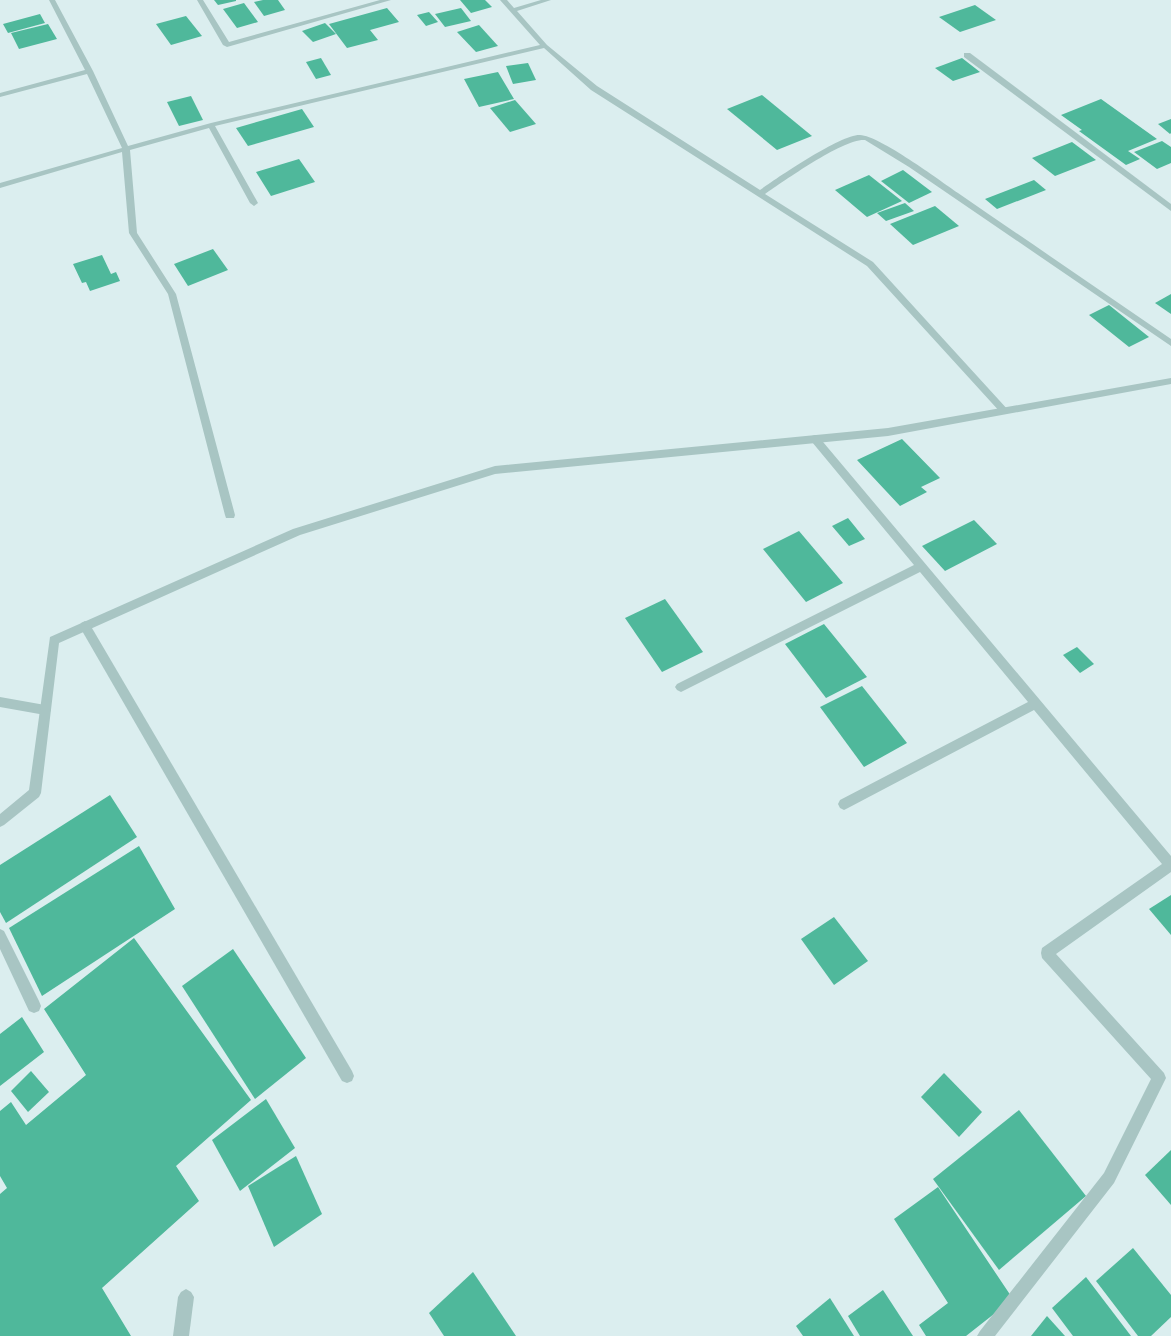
<svg xmlns="http://www.w3.org/2000/svg" width="1171" height="1336" font-family="'Roboto Condensed',sans-serif">
  <rect width="100%" height="100%" fill="#dbeeef"/>
  <g fill="#4fb89b">
    <path d="M 214,0 L 236,0 L 236,1 L 218,5 Z"/>
    <path d="M 263,0 L 278,0 L 285,10 L 264,16 L 254,2 Z"/>
    <path d="M 460,0 L 485,0 L 492,7 L 471,13 Z"/>
    <path d="M 244,3 L 258,22 L 237,28 L 223,9 Z"/>
    <path d="M 975,5 L 996,20 L 960,32 L 939,17 Z"/>
    <path d="M 387,8 L 399,22 L 370,30 L 378,40 L 347,48 L 329,24 Z"/>
    <path d="M 461,8 L 471,21 L 445,27 L 435,14 Z"/>
    <path d="M 429,12 L 438,22 L 426,26 L 417,15 Z"/>
    <path d="M 40,14 L 45,23 L 8,33 L 3,24 Z"/>
    <path d="M 186,16 L 202,36 L 171,45 L 156,24 Z"/>
    <path d="M 325,23 L 336,34 L 313,42 L 302,31 Z"/>
    <path d="M 48,24 L 57,39 L 19,49 L 11,33 Z"/>
    <path d="M 479,25 L 498,46 L 476,52 L 457,32 Z"/>
    <path d="M 321,58 L 331,75 L 316,79 L 306,62 Z"/>
    <path d="M 962,58 L 980,72 L 953,81 L 935,68 Z"/>
    <path d="M 528,63 L 536,80 L 513,84 L 506,66 Z"/>
    <path d="M 498,72 L 514,99 L 479,107 L 464,79 Z"/>
    <path d="M 762,95 L 812,136 L 777,150 L 727,109 Z"/>
    <path d="M 191,96 L 203,120 L 179,126 L 167,102 Z"/>
    <path d="M 1101,99 L 1157,139 L 1128,151 L 1140,159 L 1126,165 L 1079,131 L 1082,130 L 1061,115 Z"/>
    <path d="M 515,100 L 536,124 L 510,132 L 490,108 Z"/>
    <path d="M 302,109 L 314,127 L 248,146 L 236,128 Z"/>
    <path d="M 1171,119 L 1171,133 L 1170,134 L 1158,124 Z"/>
    <path d="M 1162,141 L 1171,147 L 1171,163 L 1157,169 L 1134,152 Z"/>
    <path d="M 1072,142 L 1096,160 L 1055,176 L 1032,158 Z"/>
    <path d="M 299,159 L 315,182 L 271,196 L 256,172 Z"/>
    <path d="M 903,170 L 932,192 L 909,203 L 881,181 Z"/>
    <path d="M 869,175 L 902,201 L 867,217 L 835,190 Z"/>
    <path d="M 1034,180 L 1046,190 L 997,209 L 985,199 Z"/>
    <path d="M 905,203 L 914,211 L 886,221 L 877,213 Z"/>
    <path d="M 935,206 L 959,226 L 913,245 L 890,224 Z"/>
    <path d="M 213,249 L 228,270 L 188,286 L 174,264 Z"/>
    <path d="M 102,255 L 111,274 L 116,272 L 120,281 L 90,291 L 86,282 L 82,283 L 73,264 Z"/>
    <path d="M 1171,294 L 1171,314 L 1155,303 Z"/>
    <path d="M 1109,305 L 1149,337 L 1129,347 L 1089,315 Z"/>
    <path d="M 902,439 L 940,478 L 921,487 L 927,492 L 900,506 L 857,460 Z"/>
    <path d="M 848,518 L 865,539 L 849,546 L 832,526 Z"/>
    <path d="M 974,520 L 997,544 L 945,571 L 922,546 Z"/>
    <path d="M 799,531 L 843,583 L 806,602 L 763,549 Z"/>
    <path d="M 665,599 L 703,652 L 662,672 L 625,618 Z"/>
    <path d="M 824,624 L 867,677 L 826,698 L 785,644 Z"/>
    <path d="M 1077,647 L 1094,664 L 1080,673 L 1063,655 Z"/>
    <path d="M 862,686 L 907,743 L 864,767 L 820,707 Z"/>
    <path d="M 110,795 L 137,837 L 6,923 L 0,912 L 0,865 Z"/>
    <path d="M 139,846 L 175,909 L 42,996 L 9,928 Z"/>
    <path d="M 1171,895 L 1171,935 L 1149,909 Z"/>
    <path d="M 834,917 L 868,961 L 834,985 L 801,939 Z"/>
    <path d="M 134,938 L 251,1100 L 176,1166 L 199,1201 L 102,1288 L 131,1336 L 0,1336 L 0,1194 L 7,1188 L 0,1176 L 0,1111 L 11,1102 L 26,1125 L 86,1075 L 44,1009 Z"/>
    <path d="M 233,949 L 306,1058 L 255,1099 L 182,986 Z"/>
    <path d="M 22,1017 L 44,1052 L 0,1086 L 0,1034 Z"/>
    <path d="M 31,1071 L 49,1092 L 28,1112 L 11,1091 Z"/>
    <path d="M 944,1073 L 982,1112 L 959,1137 L 921,1097 Z"/>
    <path d="M 266,1099 L 295,1148 L 240,1191 L 212,1140 Z"/>
    <path d="M 1019,1110 L 1086,1196 L 999,1270 L 933,1179 Z"/>
    <path d="M 1171,1150 L 1171,1205 L 1145,1175 Z"/>
    <path d="M 296,1156 L 322,1214 L 274,1247 L 248,1186 Z"/>
    <path d="M 938,1187 L 1013,1299 L 966,1336 L 926,1336 L 919,1325 L 948,1303 L 894,1219 Z"/>
    <path d="M 1133,1248 L 1171,1295 L 1171,1317 L 1151,1336 L 1138,1336 L 1096,1281 Z"/>
    <path d="M 473,1272 L 516,1336 L 444,1336 L 429,1313 Z"/>
    <path d="M 1086,1277 L 1131,1336 L 1073,1336 L 1052,1308 Z"/>
    <path d="M 883,1290 L 913,1336 L 860,1336 L 848,1316 Z"/>
    <path d="M 830,1298 L 854,1336 L 803,1336 L 796,1326 Z"/>
    <path d="M 1047,1316 L 1065,1336 L 1031,1336 Z"/>
  </g>
  <g fill="none" stroke-linecap="round" stroke-linejoin="round">
    <g fill="#a8c5c3" fill-rule="evenodd">
      <path d="M 49,0 L 55,0 L 93,71 L 128,146 L 211,123 L 540,45 L 500,0 L 507,0 L 514,8 L 541,0 L 551,0 L 517,11 L 547,45 L 597,86 L 760,190 C 777,178 841,134 860,135 C 880,136 939,180 958,193 C 1029,242 1100,290 1171,339 L 1171,346 L 909,167 L 865,140 C 844,138 784,181 765,194 L 873,262 L 1009,411 L 1004,414 L 1001,413 L 867,266 L 591,90 L 544,48 L 215,126 L 258,203 L 254,206 L 250,203 L 209,128 L 130,150 L 137,233 L 176,294 L 235,515 L 234,518 L 226,518 L 225,515 L 168,294 L 129,233 L 122,152 L 0,188 L 0,183 L 122,148 L 87,74 L 0,97 L 0,93 L 85,70 Z"/>
      <path d="M 197,0 L 203,0 L 229,42 L 380,0 L 391,0 L 227,47 L 223,45 Z"/>
      <path d="M 964,53 L 970,53 L 1171,204 L 1171,211 L 964,57 Z"/>
      <path d="M 815,435 L 818,436 L 1171,856 L 1171,872 L 1056,954 L 1164,1073 L 1166,1078 L 1114,1183 L 995,1336 L 977,1336 L 980,1331 L 1104,1173 L 1151,1079 L 1042,958 L 1041,953 L 1042,948 L 1162,864 L 1034,710 L 848,808 L 844,810 L 840,808 L 838,804 L 840,800 L 1028,702 L 920,572 L 685,690 L 681,692 L 677,690 L 675,687 L 677,684 L 914,565 L 812,442 L 810,439 L 812,436 Z"/>
      <path d="M 85,621 L 89,623 L 352,1071 L 354,1076 L 352,1081 L 347,1083 L 342,1081 L 81,629 L 80,626 L 81,623 Z"/>
      <path d="M 0,697 L 45,705 L 49,706 L 51,710 L 49,714 L 45,715 L 0,707 Z"/>
      <path d="M 0,929 L 4,931 L 39,1001 L 41,1006 L 39,1011 L 34,1013 L 29,1011 L 0,949 Z"/>
      <path d="M 186,1289 L 191,1292 L 194,1297 L 189,1336 L 173,1336 L 178,1297 L 181,1292 Z"/>
    </g>
    <path fill="#a8c5c3" fill-rule="evenodd" d="M 1171,378 L 1171,384 L 888,436 L 495,474 L 300,535 L 59,643 L 41,793 L 39,797 L 4,825 L 0,827 L 0,814 L 29,790 L 50,637 L 293,529 L 495,466 L 888,428 Z"/>
  </g>
</svg>
